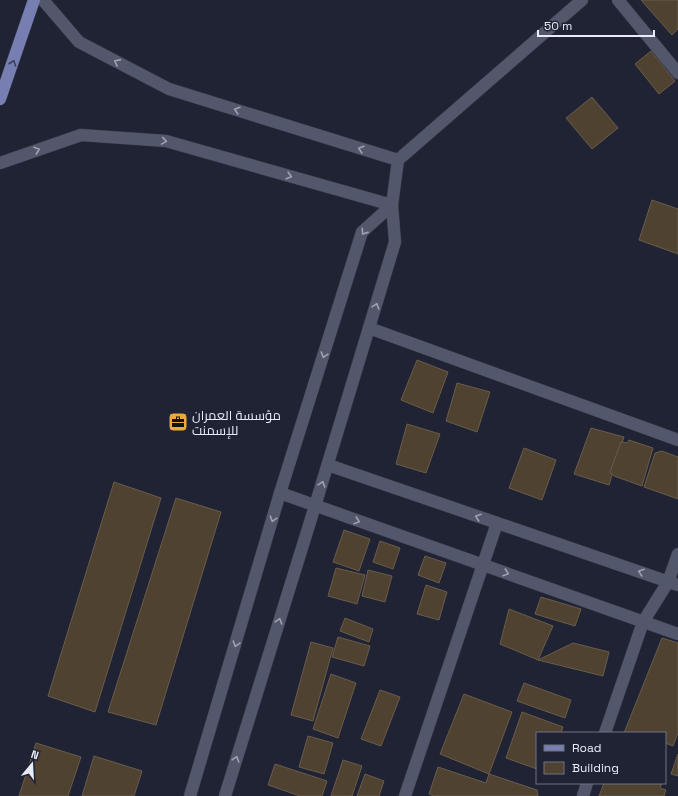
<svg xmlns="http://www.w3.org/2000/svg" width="678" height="796" font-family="'Space Grotesk',Cairo,sans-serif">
  <rect width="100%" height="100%" fill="#1f2334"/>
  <g fill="#4f4231" stroke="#6a5c4a">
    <path d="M 641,0 L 678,0 L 678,29 L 672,35 Z"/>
    <path d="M 651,51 L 675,81 L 659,94 L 635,64 Z"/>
    <path d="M 592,97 L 618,128 L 592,149 L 566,118 Z"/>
    <path d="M 652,200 L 678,209 L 678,254 L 639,240 Z"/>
    <path d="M 417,360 L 448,372 L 433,413 L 401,400 Z"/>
    <path d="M 457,383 L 490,392 L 477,432 L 446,421 Z"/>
    <path d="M 407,424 L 440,434 L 426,473 L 396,464 Z"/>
    <path d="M 591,428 L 624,437 L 609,485 L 574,474 Z"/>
    <path d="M 629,440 L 653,448 L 642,486 L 614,476 L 610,472 L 621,442 L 627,443 Z"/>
    <path d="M 524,448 L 556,460 L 542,500 L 509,488 Z"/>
    <path d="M 662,451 L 678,457 L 678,499 L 644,487 L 655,453 Z"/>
    <path d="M 114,482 L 161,498 L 95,712 L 48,696 Z"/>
    <path d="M 176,498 L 221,512 L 156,725 L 108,712 Z"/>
    <path d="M 344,530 L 370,539 L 359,571 L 333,562 Z"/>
    <path d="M 380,541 L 400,548 L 393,569 L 373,562 Z"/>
    <path d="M 425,556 L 446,563 L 439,583 L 418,575 Z"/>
    <path d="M 336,568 L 365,575 L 357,604 L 328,596 Z"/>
    <path d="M 368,570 L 392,576 L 385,602 L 362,596 Z"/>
    <path d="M 426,585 L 447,592 L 439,620 L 417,614 Z"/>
    <path d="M 541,597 L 581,609 L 575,626 L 535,614 Z"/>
    <path d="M 509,609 L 553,626 L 538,660 L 500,644 Z"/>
    <path d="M 345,618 L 373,629 L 369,642 L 340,631 Z"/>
    <path d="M 338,637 L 370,646 L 364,666 L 332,657 Z"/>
    <path d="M 662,638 L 678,643 L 678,733 L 673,746 L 665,743 L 665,733 L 624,733 Z"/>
    <path d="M 311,642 L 333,648 L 313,721 L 291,715 Z"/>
    <path d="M 573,643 L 609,652 L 603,676 L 538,660 Z"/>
    <path d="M 331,674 L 356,683 L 338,738 L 313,729 Z"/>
    <path d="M 524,683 L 571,700 L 565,718 L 517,701 Z"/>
    <path d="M 380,690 L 400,697 L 381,746 L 361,739 Z"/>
    <path d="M 464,694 L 512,712 L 489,774 L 440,754 Z"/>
    <path d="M 522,712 L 563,727 L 561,733 L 537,733 L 537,769 L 506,758 Z"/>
    <path d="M 308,736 L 333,743 L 324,774 L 299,767 Z"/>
    <path d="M 36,743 L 81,757 L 68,796 L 19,796 Z"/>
    <path d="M 678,754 L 678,776 L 671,774 Z"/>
    <path d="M 94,756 L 142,771 L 134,796 L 82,796 Z"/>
    <path d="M 343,760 L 362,766 L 352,796 L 331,796 Z"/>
    <path d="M 275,764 L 327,781 L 322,796 L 300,796 L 268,785 Z"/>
    <path d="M 438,767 L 486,783 L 489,774 L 537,790 L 538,796 L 434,796 L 429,794 Z"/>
    <path d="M 365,774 L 384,781 L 379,796 L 357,796 Z"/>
    <path d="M 604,783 L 662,783 L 660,788 L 666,790 L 664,796 L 599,796 Z"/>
  </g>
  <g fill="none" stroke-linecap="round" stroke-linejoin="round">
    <defs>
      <g id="minor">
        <path d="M 43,0 L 79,42 L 169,89 L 398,160"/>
        <path d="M 618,0 L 678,73"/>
        <path d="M 0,163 L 81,135 L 166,141 L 392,205"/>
        <path d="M 369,328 L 678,440"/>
        <path d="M 328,465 L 678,585"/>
        <path d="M 280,493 L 678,634"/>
        <path d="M 605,733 L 643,622 L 668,582 L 678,554"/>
        <path d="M 190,796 L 280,493 L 362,232 L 392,205"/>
        <path d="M 225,796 L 315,506 L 395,242 L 392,205 L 398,160 L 582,0"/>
        <path d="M 405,796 L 497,523"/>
        <path d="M 583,796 L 587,783"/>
      </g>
      <path id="primary" d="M 0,99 L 34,0"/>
    </defs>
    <use href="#minor" stroke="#3a3d4c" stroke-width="13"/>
    <use href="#primary" stroke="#3a3d4c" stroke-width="13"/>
    <use href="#minor" stroke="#53576b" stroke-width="12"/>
    <use href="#primary" stroke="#777fb2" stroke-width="12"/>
  </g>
  <defs><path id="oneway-chevron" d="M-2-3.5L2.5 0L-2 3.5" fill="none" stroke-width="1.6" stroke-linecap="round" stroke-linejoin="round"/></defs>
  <g stroke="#9ea2b2">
    <use href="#oneway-chevron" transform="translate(117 62) rotate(-152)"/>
    <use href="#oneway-chevron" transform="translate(237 110) rotate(-163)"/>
    <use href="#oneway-chevron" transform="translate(164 141) rotate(9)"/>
    <use href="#oneway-chevron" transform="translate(361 149) rotate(-163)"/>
    <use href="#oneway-chevron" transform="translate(37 150) rotate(-19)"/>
    <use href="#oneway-chevron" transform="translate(289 176) rotate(16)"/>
    <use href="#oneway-chevron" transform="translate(364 232) rotate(125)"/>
    <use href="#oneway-chevron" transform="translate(376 306) rotate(-73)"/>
    <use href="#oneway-chevron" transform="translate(324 355) rotate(107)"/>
    <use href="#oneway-chevron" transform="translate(322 484) rotate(-73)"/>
    <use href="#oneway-chevron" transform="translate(478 517) rotate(-161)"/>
    <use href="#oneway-chevron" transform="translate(273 519) rotate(107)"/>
    <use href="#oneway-chevron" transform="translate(357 521) rotate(19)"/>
    <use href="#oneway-chevron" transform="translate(641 572) rotate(-161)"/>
    <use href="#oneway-chevron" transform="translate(506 573) rotate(19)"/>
    <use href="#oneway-chevron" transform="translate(279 621) rotate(-73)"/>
    <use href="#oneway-chevron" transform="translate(236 644) rotate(107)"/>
    <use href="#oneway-chevron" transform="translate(236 759) rotate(-73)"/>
  </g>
  <use stroke="#393f5a" href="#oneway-chevron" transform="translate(13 63) rotate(-71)"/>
  <defs>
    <symbol id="office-square" viewBox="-11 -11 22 22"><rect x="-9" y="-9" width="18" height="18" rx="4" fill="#eda83b" stroke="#1f2334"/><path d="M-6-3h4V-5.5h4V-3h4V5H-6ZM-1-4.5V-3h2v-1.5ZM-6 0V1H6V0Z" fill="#111"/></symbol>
  </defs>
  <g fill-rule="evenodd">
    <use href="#office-square" x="167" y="411" width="22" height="22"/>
  </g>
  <g text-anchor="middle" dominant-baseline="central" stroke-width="3.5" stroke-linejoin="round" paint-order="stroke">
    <g font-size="13" fill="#e9ecf8" stroke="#1f2334" text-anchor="start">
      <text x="192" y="415">مؤسسة العمران<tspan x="192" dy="15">للإسمنت</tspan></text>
    </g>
  </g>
  <rect x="536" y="732" width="130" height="52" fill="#1f2334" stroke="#707382"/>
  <rect x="544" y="745" width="20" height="6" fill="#777fb2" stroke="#707382"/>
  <text x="572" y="752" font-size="12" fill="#e9ecf8">Road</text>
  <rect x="544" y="762" width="20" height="12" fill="#4f4231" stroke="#707382"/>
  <text x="572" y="772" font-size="12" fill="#e9ecf8">Building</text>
  <g transform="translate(32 764) rotate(18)" stroke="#1f2334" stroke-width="3" paint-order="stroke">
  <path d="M0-3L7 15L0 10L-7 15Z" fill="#e9ecf8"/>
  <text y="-6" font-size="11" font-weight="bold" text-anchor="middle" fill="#e9ecf8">N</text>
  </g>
  <path d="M538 30v6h116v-6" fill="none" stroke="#e9ecf8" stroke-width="2"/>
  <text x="544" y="30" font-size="12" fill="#e9ecf8" stroke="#1f2334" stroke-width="3" paint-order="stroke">50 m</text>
</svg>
